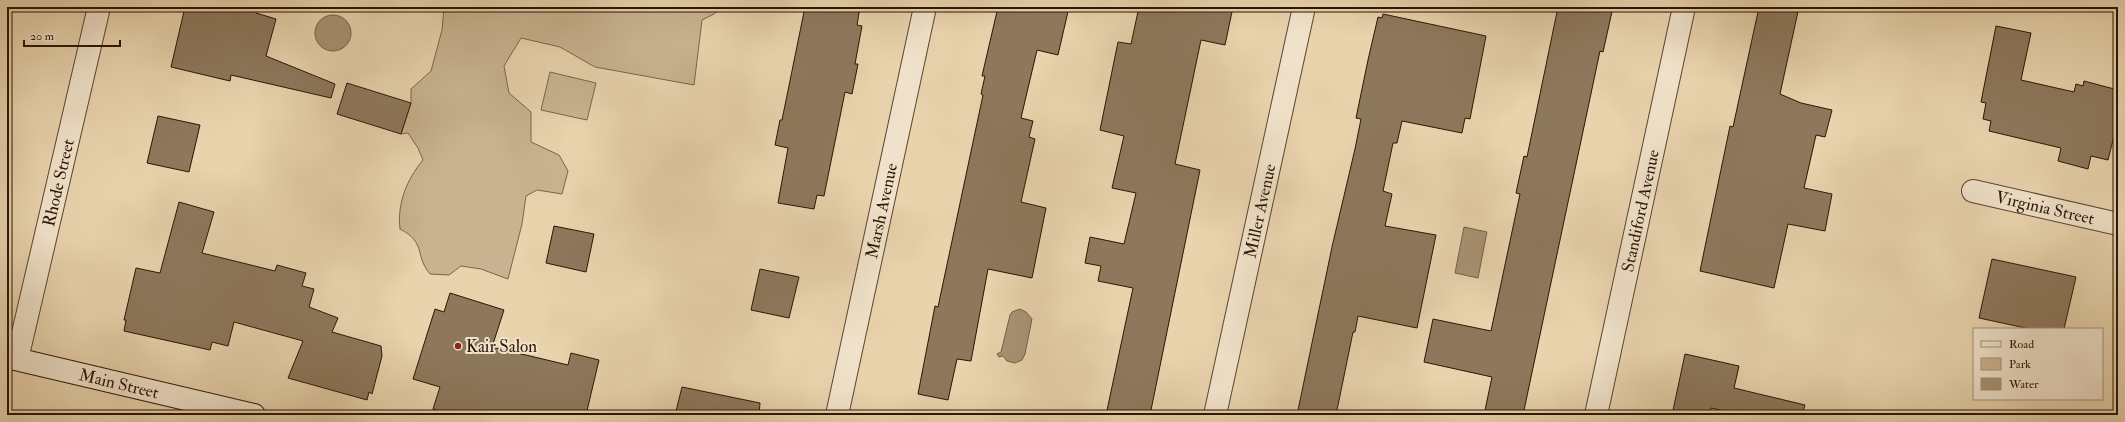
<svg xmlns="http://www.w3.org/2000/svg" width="2125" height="422" font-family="'IM FELL Double Pica',serif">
  <rect width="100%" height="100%" fill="#e8d3ad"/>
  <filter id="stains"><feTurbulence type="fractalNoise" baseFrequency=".005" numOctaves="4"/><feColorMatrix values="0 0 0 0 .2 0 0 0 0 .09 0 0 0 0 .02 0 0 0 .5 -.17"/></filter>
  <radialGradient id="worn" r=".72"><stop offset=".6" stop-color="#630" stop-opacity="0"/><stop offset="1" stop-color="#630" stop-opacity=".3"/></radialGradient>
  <g fill="#c8b390" stroke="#7a644a">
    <path d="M 444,7 L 722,7 L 714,14 L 702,20 L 694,85 L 595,67 L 560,47 L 521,38 L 504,66 L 509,93 L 531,112 L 531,142 L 559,155 L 568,171 L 562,194 L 537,190 L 526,196 L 522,224 L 508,279 L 481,269 L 461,266 L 449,275 L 430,274 C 414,255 427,243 400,229 C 397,203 407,179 423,160 L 418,148 L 408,133 L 401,134 L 411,103 L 411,89 L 431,71 L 442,30 Z"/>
    <path d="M 550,72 L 596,83 L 587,120 L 541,110 Z"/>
  </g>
  <g fill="#a89274" stroke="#766047">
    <circle cx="333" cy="33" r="18"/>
    <path d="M 1464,227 L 1487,232 L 1478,278 L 1455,273 Z"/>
    <path d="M 1020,309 L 1026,312 L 1032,319 L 1025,354 L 1022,360 L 1015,363 L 1007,361 L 1003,356 L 999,357 L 997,354 L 1001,352 L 1010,315 L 1012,312 Z"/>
  </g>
  <g fill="#8d785c" stroke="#2b1504">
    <path d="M 185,7 L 257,7 L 256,13 L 276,19 L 266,56 L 335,84 L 331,98 L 231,75 L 230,81 L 171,67 Z"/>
    <path d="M 805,7 L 860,7 L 857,25 L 862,26 L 855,64 L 858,64 L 852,94 L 845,92 L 824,196 L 817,195 L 814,209 L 778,203 L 788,148 L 775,145 L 780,120 L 782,120 Z"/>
    <path d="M 998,7 L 1069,7 L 1058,55 L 1037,50 L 1021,118 L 1033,121 L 1029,137 L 1035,139 L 1021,202 L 1046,208 L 1032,278 L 988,269 L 971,361 L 957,359 L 948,400 L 918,394 L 935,306 L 938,307 L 983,95 L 981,94 L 985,76 L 982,76 Z"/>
    <path d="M 1139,7 L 1233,7 L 1225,45 L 1201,40 L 1175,164 L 1200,170 L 1150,415 L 1106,415 L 1133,288 L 1098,281 L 1101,266 L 1085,263 L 1090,237 L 1124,244 L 1136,193 L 1112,188 L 1124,136 L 1100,130 L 1118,42 L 1131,44 Z"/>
    <path d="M 1558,7 L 1613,7 L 1603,52 L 1600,51 L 1523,415 L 1484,415 L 1492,377 L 1424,362 L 1433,319 L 1491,331 L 1520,194 L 1516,193 L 1524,156 L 1527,157 Z"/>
    <path d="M 1759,7 L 1799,7 L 1780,94 L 1801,103 L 1832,110 L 1825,137 L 1816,135 L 1804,188 L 1832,194 L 1825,231 L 1788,224 L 1774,288 L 1700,271 L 1730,126 L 1733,127 Z"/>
    <path d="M 1383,14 L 1486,36 L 1470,119 L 1465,118 L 1462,133 L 1402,121 L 1397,143 L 1393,143 L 1383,191 L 1392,194 L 1385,226 L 1436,235 L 1417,328 L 1358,316 L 1355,332 L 1353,332 L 1336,415 L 1297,415 L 1332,247 L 1355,149 L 1361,119 L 1356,118 L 1368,60 L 1378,17 L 1382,18 Z"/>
    <path d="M 1996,26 L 2031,33 L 2021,80 L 2074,92 L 2076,84 L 2083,86 L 2084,81 L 2118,90 L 2118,120 L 2108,160 L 2091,156 L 2088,169 L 2058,161 L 2061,148 L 1989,131 L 1991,121 L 1983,119 L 1986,103 L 1981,102 Z"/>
    <path d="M 347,83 L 411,103 L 401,134 L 337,114 Z"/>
    <path d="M 158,116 L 200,125 L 189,172 L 147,163 Z"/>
    <path d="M 179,202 L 214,212 L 202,253 L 275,271 L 277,265 L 306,273 L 302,286 L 314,289 L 309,307 L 338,318 L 332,332 L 381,346 L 382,356 L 372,394 L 369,392 L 367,400 L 288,378 L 303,341 L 234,322 L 228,346 L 212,342 L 210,350 L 124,331 L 126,320 L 124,320 L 136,268 L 160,273 Z"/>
    <path d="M 554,226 L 594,234 L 586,272 L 546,263 Z"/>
    <path d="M 1992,259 L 2076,277 L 2064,329 L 2030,329 L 1979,318 Z"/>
    <path d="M 760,269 L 799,277 L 789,318 L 751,310 Z"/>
    <path d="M 450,293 L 504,310 L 492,347 L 568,365 L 571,353 L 599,360 L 586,415 L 452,415 L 433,409 L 440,387 L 413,379 L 435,309 L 444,312 Z"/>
    <path d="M 1685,354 L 1739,366 L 1734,388 L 1805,405 L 1802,415 L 1743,415 L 1711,408 L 1710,415 L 1672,415 Z"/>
    <path d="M 682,387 L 760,403 L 759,415 L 675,415 Z"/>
  </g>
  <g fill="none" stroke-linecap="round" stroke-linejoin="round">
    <defs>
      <g id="street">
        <path id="s1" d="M 1973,191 L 2118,224"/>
        <path id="s2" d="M 17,359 L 99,7"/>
        <path id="s3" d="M 837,415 L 925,7"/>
        <path id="s4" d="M 1215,415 L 1304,7"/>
        <path id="s5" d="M 1596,415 L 1684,7"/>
      </g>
      <g id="secondary">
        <path id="s6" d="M 7,357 L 254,415"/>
      </g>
    </defs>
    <use href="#street" stroke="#5a442e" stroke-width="24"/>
    <use href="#secondary" stroke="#2b1504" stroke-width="24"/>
    <use href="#street" stroke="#f0e2ca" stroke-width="22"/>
    <use href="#secondary" stroke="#f0e2ca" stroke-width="22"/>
  </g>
  <circle fill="#8f2418" stroke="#f0e2ca" stroke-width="1.5" cx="458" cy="346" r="4"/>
  <g text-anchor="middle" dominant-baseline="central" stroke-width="4" stroke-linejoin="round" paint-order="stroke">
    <g font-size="17" fill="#2b1504" stroke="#f0e2ca">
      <text stroke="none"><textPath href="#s2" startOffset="181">Rhode Street</textPath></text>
      <text stroke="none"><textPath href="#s1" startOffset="74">Virginia Street</textPath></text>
      <text stroke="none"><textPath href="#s3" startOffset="209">Marsh Avenue</textPath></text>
      <text stroke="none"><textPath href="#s4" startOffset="209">Miller Avenue</textPath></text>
      <text stroke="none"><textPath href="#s5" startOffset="209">Standiford Avenue</textPath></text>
      <text stroke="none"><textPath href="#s6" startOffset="115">Main Street</textPath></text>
    </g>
    <g font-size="17" fill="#2b1504" stroke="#f0e2ca" text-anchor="start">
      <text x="466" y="346">Kair Salon</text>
    </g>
  </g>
  <rect width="2125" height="422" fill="none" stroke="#e8d3ad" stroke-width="24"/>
  <rect x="8" y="8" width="2109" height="406" fill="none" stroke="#2b1504" stroke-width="2"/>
  <rect x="12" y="12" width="2101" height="398" fill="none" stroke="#2b1504"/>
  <rect x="1973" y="328" width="130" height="72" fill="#f0e2ca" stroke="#a1907b"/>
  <rect x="1981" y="341" width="20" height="6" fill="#f0e2ca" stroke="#a1907b"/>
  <text x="2009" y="348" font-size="12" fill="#2b1504">Road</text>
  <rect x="1981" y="358" width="20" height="12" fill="#c8b390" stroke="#a1907b"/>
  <text x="2009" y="368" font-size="12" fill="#2b1504">Park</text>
  <rect x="1981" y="378" width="20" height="12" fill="#a89274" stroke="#a1907b"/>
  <text x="2009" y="388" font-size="12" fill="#2b1504">Water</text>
  <path d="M24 40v6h96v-6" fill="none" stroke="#2b1504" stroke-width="2"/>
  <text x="30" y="40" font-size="12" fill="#2b1504" stroke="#f0e2ca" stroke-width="3" paint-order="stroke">20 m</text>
  <rect width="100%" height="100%" filter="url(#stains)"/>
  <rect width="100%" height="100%" fill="url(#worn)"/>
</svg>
